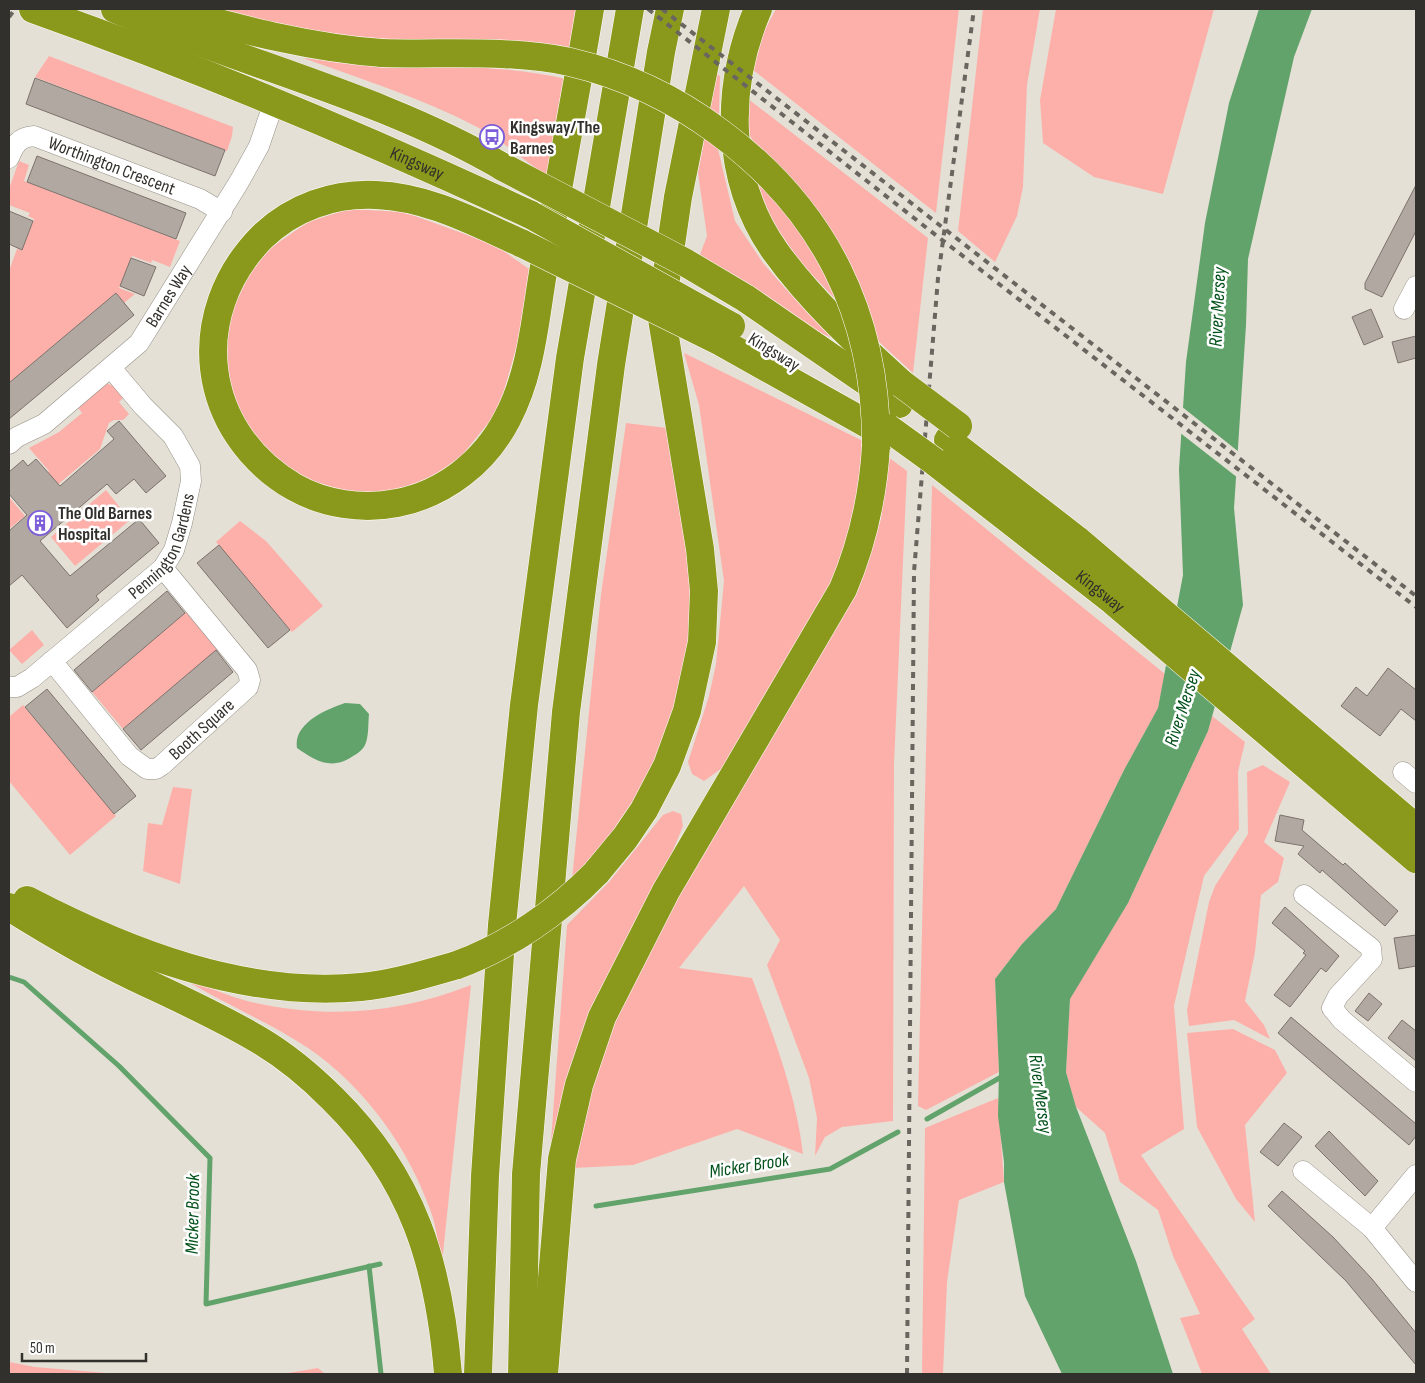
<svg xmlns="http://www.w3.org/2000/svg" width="1425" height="1383" font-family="'Sofia Sans Condensed',sans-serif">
  <rect width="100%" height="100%" fill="#e5e0d5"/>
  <g fill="#fdb0aa">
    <path d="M 219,9 L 579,9 L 573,47 L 538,48 L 326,36 Z"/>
    <path d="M 776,9 L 959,9 L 936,213 L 753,70 L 764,31 Z"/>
    <path d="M 983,9 L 1040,9 L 1027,85 L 1023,187 L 1017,216 L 995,262 L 958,231 Z"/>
    <path d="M 1056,9 L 1214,9 L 1163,194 L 1094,177 L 1043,143 L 1040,100 Z"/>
    <path d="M 49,56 L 233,127 L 232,136 L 227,151 L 35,77 Z"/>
    <path d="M 303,58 C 391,70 483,59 570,80 L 553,179 C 525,163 505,141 477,127 C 422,98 361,79 303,58 Z"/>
    <path d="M 717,74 L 720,76 L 718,149 L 735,221 L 763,263 L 785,288 L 848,345 L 812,329 L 699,257 L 707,236 L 698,173 Z"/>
    <path d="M 747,98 L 928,238 L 913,373 L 878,341 L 859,287 L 769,157 C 745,135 745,131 747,98 Z"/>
    <path d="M 19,161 L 29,165 L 24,181 L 180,241 L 170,267 L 152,260 L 151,263 L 132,256 L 119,288 L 135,294 L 124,303 L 116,293 L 9,383 L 9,271 L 17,249 L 22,250 L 34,219 L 28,216 L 30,213 L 9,205 L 9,189 Z"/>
    <path d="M 755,178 C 789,215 818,255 838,302 L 800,262 L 774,225 Z"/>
    <path d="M 349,209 L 404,212 L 495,245 L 529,269 L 522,328 L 498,411 L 454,465 L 392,496 L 342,494 L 315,486 L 256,443 L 235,407 L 225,377 L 227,321 L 254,265 L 269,249 L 308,222 Z"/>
    <path d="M 684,353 L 863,441 L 862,473 L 849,539 L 838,565 L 824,598 L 725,766 L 704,781 L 692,774 L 688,762 L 709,696 L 716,664 L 724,581 L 699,405 Z"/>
    <path d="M 105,383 L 114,386 L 125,396 L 119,402 L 129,414 L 123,420 L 114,420 L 109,423 L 100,449 L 55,487 L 45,475 L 49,471 L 29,448 L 59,432 L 82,413 L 76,405 Z"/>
    <path d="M 626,423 L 667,428 L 692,581 L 690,645 L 667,740 L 616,833 L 572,879 L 601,594 Z"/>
    <path d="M 888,457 L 907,471 L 894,765 L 893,1121 L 842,1127 L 825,1137 L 815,1156 L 817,1118 L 809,1078 L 767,965 L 780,940 L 744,886 L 679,968 L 752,978 C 773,1035 796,1093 803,1154 L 737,1129 L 633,1165 L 574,1168 C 585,1092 613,1021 644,952 L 861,581 L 881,519 Z"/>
    <path d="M 932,485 L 1165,674 L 1158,708 L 1124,770 L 1056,909 L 1022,944 L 995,979 L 999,1072 L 926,1110 L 918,1106 Z"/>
    <path d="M 106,490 L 130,520 L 75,566 L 51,537 Z"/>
    <path d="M 9,497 L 25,516 L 9,529 Z"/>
    <path d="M 240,521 L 266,541 L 323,606 L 292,632 L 216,542 Z"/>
    <path d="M 186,612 L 218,649 L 123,729 L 92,692 Z"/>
    <path d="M 32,630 L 44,645 L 22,664 L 9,650 Z"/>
    <path d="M 23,705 L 116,816 L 70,855 L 9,781 L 9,717 Z"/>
    <path d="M 1212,716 L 1245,742 L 1238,772 L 1239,829 L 1204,876 L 1174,1006 L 1184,1129 L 1141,1155 L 1255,1319 L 1242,1329 L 1271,1374 L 1202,1374 L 1180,1318 L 1200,1314 L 1173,1256 L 1158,1210 L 1120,1182 L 1105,1133 L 1076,1107 L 1066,1072 L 1070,998 L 1128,903 L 1208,731 Z"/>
    <path d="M 1263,765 L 1290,782 L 1264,842 L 1284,858 L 1278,882 L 1261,895 L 1255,952 L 1245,1001 L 1264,1025 L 1270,1039 L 1234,1020 L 1189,1026 L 1187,1010 L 1209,902 L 1215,886 L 1248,834 L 1247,772 Z"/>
    <path d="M 173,787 L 192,789 L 180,884 L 143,871 L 148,823 L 162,825 Z"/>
    <path d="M 673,811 L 681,814 L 683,826 L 667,865 L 621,948 L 600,999 L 550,1154 L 567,925 L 609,882 L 663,815 Z"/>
    <path d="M 179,976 C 202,984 226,996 251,1002 C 328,1019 398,1014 471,985 L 442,1263 C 438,1247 437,1228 431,1212 C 408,1147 365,1087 308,1048 C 267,1021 220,1002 179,976 Z"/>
    <path d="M 1233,1029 L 1275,1050 L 1287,1073 L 1245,1125 L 1255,1222 L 1236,1199 L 1197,1127 L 1187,1033 Z"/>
    <path d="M 998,1098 L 1004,1182 L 959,1200 L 947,1282 L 943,1374 L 922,1374 L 925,1128 Z"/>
    <path d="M 9,1362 L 35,1367 L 118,1374 L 9,1374 Z"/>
    <path d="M 318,1368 L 325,1374 L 282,1374 Z"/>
  </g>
  <g fill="#61a36a">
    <path d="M 1259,9 L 1312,9 L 1294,57 L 1248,259 L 1246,325 L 1234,508 L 1243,605 L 1208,731 L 1128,903 L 1070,999 L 1066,1072 L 1076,1107 L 1136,1261 L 1173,1374 L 1062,1374 L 1025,1296 L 1004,1182 L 1004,1162 L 998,1116 L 999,1072 L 995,979 L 1022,944 L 1056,909 L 1124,770 L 1158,708 L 1183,575 L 1179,469 L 1186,362 L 1205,223 L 1229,103 Z"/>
    <path d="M 345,703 L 360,704 L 369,714 C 368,723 369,737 365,745 C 362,751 355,755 350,758 C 330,770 314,760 297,748 C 293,723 327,709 345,703 Z"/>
  </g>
  <path fill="#e5e0d5" d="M 1181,406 L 1239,452 L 1238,478 L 1179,432 Z"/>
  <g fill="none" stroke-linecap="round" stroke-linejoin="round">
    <g stroke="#61a36a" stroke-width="5">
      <path d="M 9,977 L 24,982 L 119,1066 L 210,1158 L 206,1304 L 380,1264"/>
      <path d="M 927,1119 L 1003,1076"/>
      <path d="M 596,1206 L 830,1169 L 898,1132"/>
      <path d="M 369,1266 L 381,1374"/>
    </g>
  </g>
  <g fill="#b2a8a2" stroke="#7c726c">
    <path d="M 35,78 L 225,150 L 215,176 L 26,104 Z"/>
    <path d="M 37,156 L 186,213 L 176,239 L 27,182 Z"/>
    <path d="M 1416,185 L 1416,231 L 1382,297 L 1365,289 L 1365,283 Z"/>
    <path d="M 9,211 L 33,221 L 22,250 L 9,244 Z"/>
    <path d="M 131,258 L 156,267 L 144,296 L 120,286 Z"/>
    <path d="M 116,293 L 134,315 L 9,419 L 9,383 Z"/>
    <path d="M 1371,309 L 1383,337 L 1364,345 L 1352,317 Z"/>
    <path d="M 1416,336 L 1416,358 L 1398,363 L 1392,342 Z"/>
    <path d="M 119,421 L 166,476 L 146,493 L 134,479 L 116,494 L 107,484 L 40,541 L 70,576 L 139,519 L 159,543 L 96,596 L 99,600 L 67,628 L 22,575 L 9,586 L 9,531 L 27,515 L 9,494 L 9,472 L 23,460 L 28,466 L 36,459 L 60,486 L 114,439 L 107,431 Z"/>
    <path d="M 219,545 L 290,630 L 268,648 L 197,563 Z"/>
    <path d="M 167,591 L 185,613 L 92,692 L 74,670 Z"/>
    <path d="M 216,650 L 233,672 L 141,750 L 123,729 Z"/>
    <path d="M 1388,668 L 1416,690 L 1416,721 L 1401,709 L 1380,736 L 1341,706 L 1356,687 L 1367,696 Z"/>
    <path d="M 47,689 L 136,796 L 114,814 L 25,707 Z"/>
    <path d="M 1280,815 L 1304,820 L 1302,830 L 1343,865 L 1345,863 L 1398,911 L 1385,926 L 1322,870 L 1320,873 L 1298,854 L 1304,846 L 1275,841 Z"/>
    <path d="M 1285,907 L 1339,956 L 1326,972 L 1321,968 L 1290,1007 L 1274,995 L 1306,955 L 1303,953 L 1305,951 L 1272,923 Z"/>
    <path d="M 1416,935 L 1416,966 L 1399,969 L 1394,938 Z"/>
    <path d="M 1369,993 L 1382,1004 L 1368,1021 L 1355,1011 Z"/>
    <path d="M 1291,1017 L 1416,1124 L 1416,1136 L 1409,1145 L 1278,1033 Z"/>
    <path d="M 1402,1020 L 1416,1031 L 1416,1061 L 1388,1038 Z"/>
    <path d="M 1284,1123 L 1302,1137 L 1278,1166 L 1260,1152 Z"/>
    <path d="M 1329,1131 L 1378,1181 L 1365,1196 L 1315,1146 Z"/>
    <path d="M 1282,1191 L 1333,1237 L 1372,1279 L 1416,1333 L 1416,1365 L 1346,1281 L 1268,1206 Z"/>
  </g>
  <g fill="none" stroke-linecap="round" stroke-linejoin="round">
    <defs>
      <g id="minor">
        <path id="s1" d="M 9,158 C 14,145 19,137 34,136 L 200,199 L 222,212"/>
        <path d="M 1404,309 L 1416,286"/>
        <path id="s2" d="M 9,444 L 17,437 L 44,424 L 139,343 L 239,182 L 259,146 L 274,102"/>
        <path id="s3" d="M 52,661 L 129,756 L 147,769 L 156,769 L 162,765 L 248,687 L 250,680 L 247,670 L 163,568"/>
        <path id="s4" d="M 9,687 L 17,687 L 32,678 L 163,568 L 174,550 L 182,523 L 191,481 L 190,466 L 173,436 L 143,406 L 111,368"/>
        <path d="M 1403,772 L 1416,783"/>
        <path d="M 1304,895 L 1371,948 L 1372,959 L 1338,996 L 1332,1008 L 1342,1020 L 1416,1082"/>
        <path d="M 1303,1171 L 1372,1228 L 1416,1282"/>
        <path d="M 1372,1228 L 1416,1175"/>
      </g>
      <g id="highway">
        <path id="s5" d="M 33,9 C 202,69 368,139 531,215"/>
        <path d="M 115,9 C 242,64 383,97 503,167"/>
        <path d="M 166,9 C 237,28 308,48 382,53"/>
        <path d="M 758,9 C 725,86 724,179 775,251 C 810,300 857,343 902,384"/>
        <path d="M 523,244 C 476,223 429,197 376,195 C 334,193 293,207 262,237 C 186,314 200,432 294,487 C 324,504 362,510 397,503 C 444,494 485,462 507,419 C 533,370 535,315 545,261 C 560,177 576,93 590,9"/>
        <path d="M 745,298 L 899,404"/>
        <path d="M 721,342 L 887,435"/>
        <path d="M 948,440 L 1076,539 L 1416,828"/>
        <path id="s6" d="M 935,462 L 1113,601 L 1416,859"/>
        <path d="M 596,873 L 625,838 L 644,810 L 667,766 L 687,711 L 702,642 L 704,591 L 700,549 L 661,313 L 678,197 L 716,9"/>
        <path d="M 27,900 C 129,953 244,998 361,987 C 394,984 425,974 457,965"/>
        <path d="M 9,907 C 49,932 91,957 134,977 C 176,997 219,1016 259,1040 C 286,1056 311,1077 333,1099 C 413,1178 439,1264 448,1374"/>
        <path d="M 478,1374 L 485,1176 L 502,925 L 524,705 L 570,358 L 630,9"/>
        <path d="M 522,1374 L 526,1174 L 566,712 L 611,365 L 661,52 L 670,9"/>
        <path d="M 544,1374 L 562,1159 L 579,1085 L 602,1017 L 666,891 L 843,589 C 863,542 873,497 876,446"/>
      </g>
    </defs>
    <use href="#minor" stroke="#969188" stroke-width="21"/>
    <use href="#highway" stroke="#fff" stroke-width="29"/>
    <use href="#minor" stroke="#fff" stroke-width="20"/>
    <use href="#highway" stroke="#8a991b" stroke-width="28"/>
    <g stroke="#696660" stroke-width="4" stroke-dasharray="6 6" stroke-linecap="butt">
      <path d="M 648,9 L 928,229 L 1416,607"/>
      <path d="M 662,9 L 1416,596"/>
      <path d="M 9,17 L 15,9"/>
      <path d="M 907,1374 L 914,572 L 938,278 L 974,9"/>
    </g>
    <defs>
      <g id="highway-bridge">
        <path d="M 382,53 C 444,55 510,49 570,62 C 625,75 675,99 719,132 C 824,209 877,316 876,446"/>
        <path d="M 503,167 L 686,263 L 745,298"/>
        <path d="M 531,215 L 731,326"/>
        <path d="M 523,244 L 721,342"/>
        <path d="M 902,384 L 958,426"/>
        <path d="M 888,428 L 935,462"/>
        <path d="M 457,965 C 509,946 558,912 596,873"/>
      </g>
    </defs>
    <use href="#highway-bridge" stroke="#fff" stroke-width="29" stroke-linecap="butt"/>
    <use href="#highway-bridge" stroke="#8a991b" stroke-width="28"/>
  </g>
  <defs>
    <symbol id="bus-ring" viewBox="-11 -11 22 22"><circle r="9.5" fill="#fff" stroke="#7e5ed8" stroke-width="1.5"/><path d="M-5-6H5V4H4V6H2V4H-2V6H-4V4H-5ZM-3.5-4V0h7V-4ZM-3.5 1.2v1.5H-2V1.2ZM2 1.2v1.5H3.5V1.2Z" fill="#7e5ed8"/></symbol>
    <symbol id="building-ring" viewBox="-11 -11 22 22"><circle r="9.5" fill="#fff" stroke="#7e5ed8" stroke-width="1.5"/><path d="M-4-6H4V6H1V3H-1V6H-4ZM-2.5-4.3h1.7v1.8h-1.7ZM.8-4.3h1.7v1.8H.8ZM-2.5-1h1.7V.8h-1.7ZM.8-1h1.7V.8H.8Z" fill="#7e5ed8"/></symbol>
  </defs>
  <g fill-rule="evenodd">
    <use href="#bus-ring" x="478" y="123" width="28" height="28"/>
    <use href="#building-ring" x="26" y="509" width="28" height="28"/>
  </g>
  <g text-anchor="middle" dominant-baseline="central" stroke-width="5" stroke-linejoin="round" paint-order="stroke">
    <g font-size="18" font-weight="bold" fill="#32302c" stroke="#fff" text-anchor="start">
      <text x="510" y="127">Kingsway/The<tspan x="510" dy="21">Barnes</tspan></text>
      <text x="58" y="513">The Old Barnes<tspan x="58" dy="21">Hospital</tspan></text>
    </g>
    <g font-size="18" fill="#32302c" stroke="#fff">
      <text stroke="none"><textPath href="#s5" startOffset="414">Kingsway</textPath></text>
      <text stroke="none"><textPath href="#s1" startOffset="119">Worthington Crescent</textPath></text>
      <text stroke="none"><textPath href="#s2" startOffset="221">Barnes Way</textPath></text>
      <text transform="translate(774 352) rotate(32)">Kingsway</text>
      <text stroke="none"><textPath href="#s4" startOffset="215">Pennington Gardens</textPath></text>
      <text stroke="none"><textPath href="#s6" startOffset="210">Kingsway</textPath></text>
      <text stroke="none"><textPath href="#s3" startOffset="214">Booth Square</textPath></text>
    </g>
    <g font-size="19" font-style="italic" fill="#03511b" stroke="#fff">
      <text transform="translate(1218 307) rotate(-87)">River Mersey</text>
      <text transform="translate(1183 708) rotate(-72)">River Mersey</text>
      <text transform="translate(1040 1094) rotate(82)">River Mersey</text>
      <text transform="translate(749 1166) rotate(-9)">Micker Brook</text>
      <text transform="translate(193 1214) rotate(-89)">Micker Brook</text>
    </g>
  </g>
  <rect width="1425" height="1383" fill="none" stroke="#32302c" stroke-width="20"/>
  <path d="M22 1353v8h124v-8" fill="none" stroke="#32302c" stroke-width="2.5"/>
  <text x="30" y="1353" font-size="15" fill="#32302c" stroke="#ffffff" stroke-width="4" paint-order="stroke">50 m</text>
</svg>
